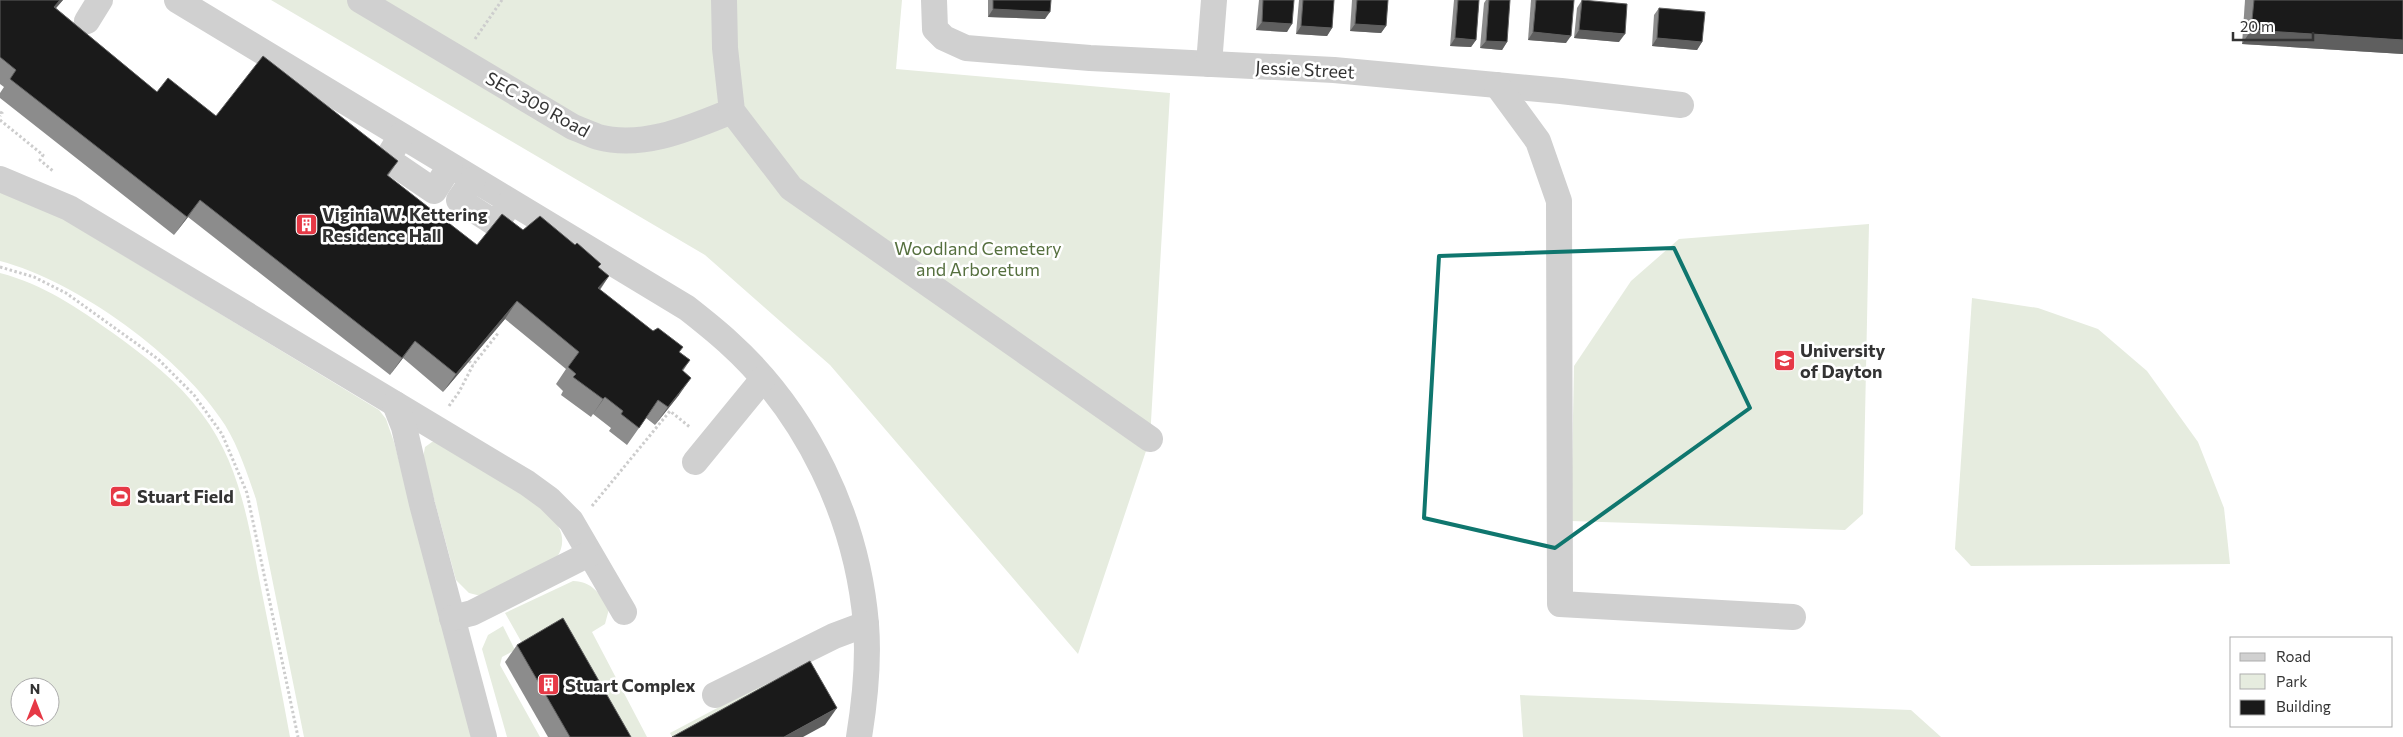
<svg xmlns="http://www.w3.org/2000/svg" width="2403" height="737" font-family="Commissioner,sans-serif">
  <rect width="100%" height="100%" fill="#fff"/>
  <g fill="#e6ecdf" fill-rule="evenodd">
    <path d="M 271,0 L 902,0 L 896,69 L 1170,93 L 1150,439 L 1078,654 L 830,365 L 705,255 Z"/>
    <path d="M 0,191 L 52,212 L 379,410 L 386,419 L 394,442 L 472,737 L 304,737 L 256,499 C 247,473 239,448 225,425 C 182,357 77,281 0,261 Z"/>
    <path d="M 1869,224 L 1863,514 L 1845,530 L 1571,521 L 1574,366 L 1631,281 L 1679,239 Z"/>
    <path d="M 0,273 C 45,285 76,307 113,333 C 146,357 178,381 202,414 C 241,465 249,528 261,588 C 271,638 281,687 290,737 L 0,737 ZM 20,687 L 50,687 L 50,717 L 20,717 Z"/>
    <path d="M 1972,298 L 2038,308 L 2098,329 L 2147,371 L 2198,442 L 2224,508 L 2230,564 L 1971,566 L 1955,549 Z"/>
    <path d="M 432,442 L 436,442 C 466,460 544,499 559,528 C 564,537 563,549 557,557 L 481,596 L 469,593 L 456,580 L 423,458 L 425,447 Z"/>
    <path d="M 573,581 C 593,582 599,593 609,609 L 605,624 L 592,632 L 647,737 L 609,737 L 526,650 L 505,613 Z"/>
    <path d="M 503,626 L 515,650 L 502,657 L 500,665 L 540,737 L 507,737 L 482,649 L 488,635 Z"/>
    <path d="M 793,668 L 692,737 L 672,737 L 670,733 Z"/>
    <path d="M 1520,695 L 1911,710 L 1941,737 L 1523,737 Z"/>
  </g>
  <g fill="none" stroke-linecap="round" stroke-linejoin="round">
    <g stroke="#cdcdcd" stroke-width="3" stroke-dasharray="2.5 2.5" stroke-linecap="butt">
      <path d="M 475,39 L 502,0"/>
      <path d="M 0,112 L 2,113 L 0,116"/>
      <path d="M 0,120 L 43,155 L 40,160 L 53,171"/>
      <path d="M 0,267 L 34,277 L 66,293 L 158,359 L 194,395 L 222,434 L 247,493 L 298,737"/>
      <path d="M 469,361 L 473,365"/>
      <path d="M 449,406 L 459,392 L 473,365 L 499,332"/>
      <path d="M 592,506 L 670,411 L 691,428"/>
    </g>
    <g stroke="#d0d0d0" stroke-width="26">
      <path d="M 177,0 L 687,308 C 701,319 715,330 728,342 C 807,413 857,518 866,624 C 869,662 865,700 859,737"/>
      <path d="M 360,0 L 573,127 C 581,130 589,134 598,137 C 643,149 690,128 732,111"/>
      <path d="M 724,0 L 725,48 L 732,111 L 791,188 L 1150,439"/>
      <path d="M 934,0 L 935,29 L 944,38 L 966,48 L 1090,58 L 1334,70 L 1561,91 L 1681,105"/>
      <path d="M 87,21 L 100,0"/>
      <path d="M 1209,64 L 1214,0"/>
      <path d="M 1497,85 L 1538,141 L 1559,201 L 1560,604 L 1793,617"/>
      <path d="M 401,136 L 387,159 L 434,191 L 450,166"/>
      <path d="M 0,179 L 69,208 L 527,483 L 549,499 L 571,521 L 624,612"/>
      <path d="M 473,180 L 459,200 L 496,224 L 510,203"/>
      <path d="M 395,404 L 404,427 L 422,504 L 484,737"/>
      <path d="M 695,462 L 763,379"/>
      <path d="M 452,618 L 472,613 L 589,554"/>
      <path d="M 715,695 L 834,636 L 866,624"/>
    </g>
  </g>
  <g fill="#8c8c8c">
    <path d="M 0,0 L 63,0 L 56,8 L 157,92 L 216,116 L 398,161 L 388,176 L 477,245 L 523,230 L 575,245 L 601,264 L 598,267 L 609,276 L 600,290 L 690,360 L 683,371 L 679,395 L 655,425 L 646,418 L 627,445 L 609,431 L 611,428 L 593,414 L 591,417 L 561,395 L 563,391 L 556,384 L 566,369 L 505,319 L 443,392 L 403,358 L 390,375 L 188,217 L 174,235 L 0,98 L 0,93 L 4,87 L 0,84 Z"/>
    <path d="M 988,0 L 1051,0 L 1045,19 L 988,17 Z"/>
    <path d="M 1259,0 L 1294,0 L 1287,32 L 1256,30 Z"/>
    <path d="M 1299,0 L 1334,0 L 1332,28 L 1327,36 L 1296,34 Z"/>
    <path d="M 1352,0 L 1388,0 L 1386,26 L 1381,33 L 1350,31 Z"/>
    <path d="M 1454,0 L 1479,0 L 1476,40 L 1471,47 L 1450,46 Z"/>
    <path d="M 1486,0 L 1489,0 L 1507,42 L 1502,50 L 1480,48 L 1484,3 Z"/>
    <path d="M 1531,0 L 1574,0 L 1566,43 L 1528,40 Z"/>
    <path d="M 1582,0 L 1619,42 L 1574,38 L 1577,8 Z"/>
    <path d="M 2245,0 L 2403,0 L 2403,54 L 2242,44 Z"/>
    <path d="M 1659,8 L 1702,42 L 1697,50 L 1652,46 L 1654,15 Z"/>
    <path d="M 517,645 L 631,737 L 548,737 L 505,662 Z"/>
  </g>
  <g fill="#5f5f5f">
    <path d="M 60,0 L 63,0 L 42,24 L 54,7 Z"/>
    <path d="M 993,9 L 1050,12 L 1045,19 L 988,17 Z"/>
    <path d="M 1262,22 L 1292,24 L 1287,32 L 1256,30 Z"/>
    <path d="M 1355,24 L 1386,26 L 1381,33 L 1350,31 Z"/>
    <path d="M 1301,26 L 1332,28 L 1327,36 L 1296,34 Z"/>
    <path d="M 1579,30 L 1625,34 L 1619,42 L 1574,38 Z"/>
    <path d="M 2251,30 L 2403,40 L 2403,54 L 2242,44 Z"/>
    <path d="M 1533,32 L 1571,36 L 1566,43 L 1528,40 Z"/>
    <path d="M 1455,38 L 1476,40 L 1471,47 L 1450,46 Z"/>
    <path d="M 1657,38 L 1702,42 L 1697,50 L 1652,46 Z"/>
    <path d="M 1486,41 L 1507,42 L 1502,50 L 1480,48 Z"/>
    <path d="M 200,200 L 188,217 L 174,235 L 187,217 Z"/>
    <path d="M 609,276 L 597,293 L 598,288 Z"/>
    <path d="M 517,301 L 505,319 L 443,392 L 456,374 Z"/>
    <path d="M 415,341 L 403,358 L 390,375 L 402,358 Z"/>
    <path d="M 691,378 L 679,395 L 655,425 L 668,407 Z"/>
    <path d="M 605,397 L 593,414 L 591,417 L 603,399 Z"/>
    <path d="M 837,708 L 825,725 L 803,737 L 784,737 Z"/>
  </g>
  <g fill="#1a1a1a" stroke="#5f5f5f">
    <path d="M 0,0 L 60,0 L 54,7 L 157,92 L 168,78 L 216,116 L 263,56 L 398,161 L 387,175 L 477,245 L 502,214 L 523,230 L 540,216 L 575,245 L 577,243 L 601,264 L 598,267 L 609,276 L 598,288 L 653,331 L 658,328 L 683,347 L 679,352 L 690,360 L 682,370 L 691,378 L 668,407 L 658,400 L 639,428 L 621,414 L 623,411 L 605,397 L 603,399 L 573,377 L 576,374 L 568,367 L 579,352 L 517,301 L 456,374 L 415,341 L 402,358 L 200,200 L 187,217 L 10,79 L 16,70 L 0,57 Z"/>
    <path d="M 993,0 L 1051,0 L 1050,12 L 993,9 Z"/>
    <path d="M 1263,0 L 1294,0 L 1292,24 L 1262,22 Z"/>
    <path d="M 1303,0 L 1334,0 L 1332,28 L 1301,26 Z"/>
    <path d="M 1357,0 L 1388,0 L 1386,26 L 1355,24 Z"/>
    <path d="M 1458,0 L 1479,0 L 1476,40 L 1455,38 Z"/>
    <path d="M 1489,0 L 1510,0 L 1507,42 L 1486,41 Z"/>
    <path d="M 1536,0 L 1574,0 L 1571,36 L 1533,32 Z"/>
    <path d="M 1582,0 L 1627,4 L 1625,34 L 1579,30 Z"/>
    <path d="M 2254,0 L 2403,0 L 2403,40 L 2251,30 Z"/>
    <path d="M 1659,8 L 1705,12 L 1702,42 L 1657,38 Z"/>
    <path d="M 563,618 L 631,737 L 570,737 L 517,645 Z"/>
    <path d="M 810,661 L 837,708 L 784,737 L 672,737 Z"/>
  </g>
  <path fill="none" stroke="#0f766e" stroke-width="4" stroke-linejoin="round" d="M 1674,248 L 1750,408 L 1555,548 L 1424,518 L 1439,256 Z"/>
  <defs>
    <symbol id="building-square" viewBox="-11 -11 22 22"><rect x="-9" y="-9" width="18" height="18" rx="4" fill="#e63946" stroke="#fff"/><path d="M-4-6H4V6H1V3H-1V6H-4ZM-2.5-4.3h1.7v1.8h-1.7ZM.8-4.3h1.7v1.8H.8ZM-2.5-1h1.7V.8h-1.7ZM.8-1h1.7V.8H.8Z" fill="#fff"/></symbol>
    <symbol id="university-square" viewBox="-11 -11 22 22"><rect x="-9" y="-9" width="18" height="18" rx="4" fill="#e63946" stroke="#fff"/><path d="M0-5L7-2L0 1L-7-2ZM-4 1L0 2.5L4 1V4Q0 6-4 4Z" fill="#fff"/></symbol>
    <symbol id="stadium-square" viewBox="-11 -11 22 22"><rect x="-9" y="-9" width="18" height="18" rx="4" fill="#e63946" stroke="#fff"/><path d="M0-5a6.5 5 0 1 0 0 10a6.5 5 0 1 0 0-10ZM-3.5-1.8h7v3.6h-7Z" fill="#fff"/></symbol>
  </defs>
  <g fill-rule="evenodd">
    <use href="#building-square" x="294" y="212" width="25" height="25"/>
    <use href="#university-square" x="1772" y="348" width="25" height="25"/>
    <use href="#stadium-square" x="108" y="484" width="25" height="25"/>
    <use href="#building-square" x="536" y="672" width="25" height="25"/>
  </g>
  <g text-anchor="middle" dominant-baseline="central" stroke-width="5" stroke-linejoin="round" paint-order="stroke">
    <g font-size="18" fill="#333" stroke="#fff">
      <text transform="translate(1305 69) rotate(3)">Jessie Street</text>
      <text transform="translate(538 104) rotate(29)">SEC 309 Road</text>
    </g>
    <g font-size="18" font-weight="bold" fill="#333" stroke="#fff" text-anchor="start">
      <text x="322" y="214">Viginia W. Kettering<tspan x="322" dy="21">Residence Hall</tspan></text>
      <text x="1800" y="350">University<tspan x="1800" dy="21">of Dayton</tspan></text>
      <text x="137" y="496">Stuart Field</text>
      <text x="565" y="685">Stuart Complex</text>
    </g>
    <g font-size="18" fill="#56703f" stroke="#fff">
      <text x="978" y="248">Woodland Cemetery<tspan x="978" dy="21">and Arboretum</tspan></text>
    </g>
  </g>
  <rect x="2230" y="637" width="162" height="90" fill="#ffffff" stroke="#adadad"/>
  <rect x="2240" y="653" width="25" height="8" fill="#d0d0d0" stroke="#adadad"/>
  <text x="2276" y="662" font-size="15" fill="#333333">Road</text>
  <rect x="2240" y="674" width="25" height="15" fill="#e6ecdf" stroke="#adadad"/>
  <text x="2276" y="687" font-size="15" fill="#333333">Park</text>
  <rect x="2240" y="700" width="25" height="15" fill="#1a1a1a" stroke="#adadad"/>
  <text x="2276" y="712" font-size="15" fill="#333333">Building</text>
  <g transform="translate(35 702)"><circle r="24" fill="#ffffff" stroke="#adadad"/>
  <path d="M0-4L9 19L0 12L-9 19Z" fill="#e63946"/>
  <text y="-8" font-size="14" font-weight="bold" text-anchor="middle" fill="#333333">N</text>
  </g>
  <path d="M2233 32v8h80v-8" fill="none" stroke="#333333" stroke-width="2.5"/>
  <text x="2240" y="32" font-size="15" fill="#333333" stroke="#ffffff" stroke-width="4" paint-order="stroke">20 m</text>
</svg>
